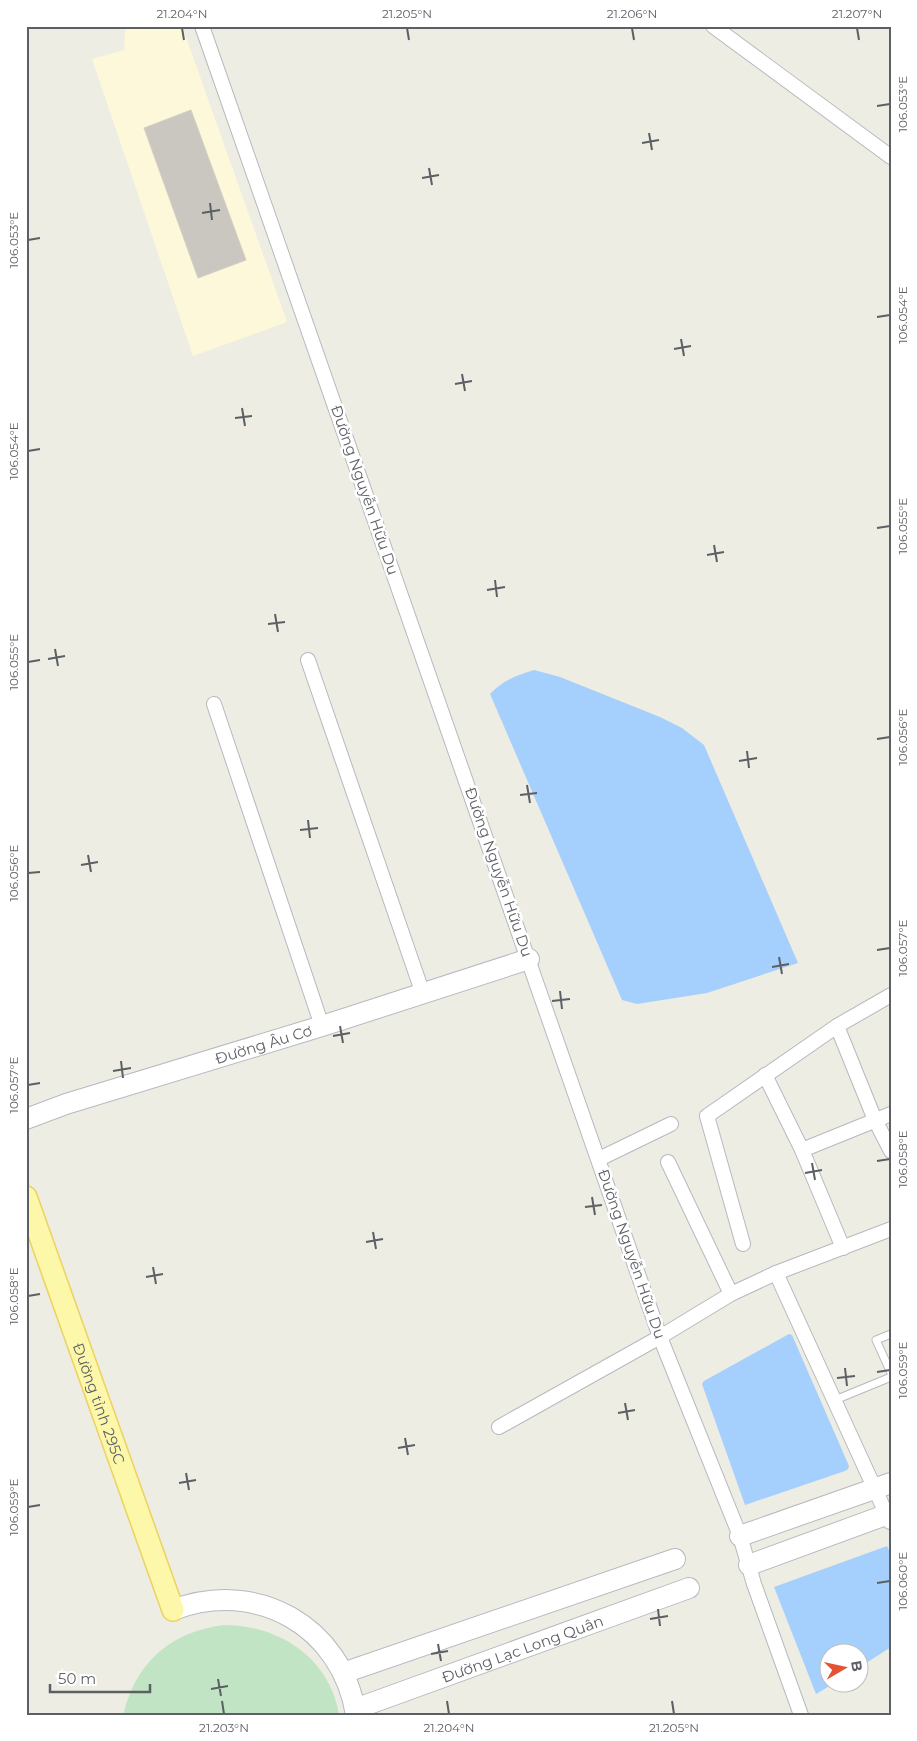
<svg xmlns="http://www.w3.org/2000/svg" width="917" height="1741" font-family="Montserrat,sans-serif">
  <rect width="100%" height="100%" fill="#eeede4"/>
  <path fill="#fdf8da" d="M 127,26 L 182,26 L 287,322 L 193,356 L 92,59 L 124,50 L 125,32 Z"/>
  <path fill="#c1e5c4" d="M 224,1625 C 279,1625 330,1658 339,1715 L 123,1715 C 136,1662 170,1632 224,1625 Z"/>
  <g fill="#a5cffc">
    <path d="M 534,670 L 560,677 L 660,717 L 682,728 L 704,745 L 798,963 L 707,993 L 637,1004 L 622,1000 L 490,694 C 502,681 517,675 534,670 Z"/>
    <path d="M 789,1334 L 792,1335 L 849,1466 L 848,1469 L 845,1471 L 745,1505 L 702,1384 L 704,1381 Z"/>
    <path d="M 887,1546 L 891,1554 L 891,1647 L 860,1667 L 860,1654 L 830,1654 L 830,1684 L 833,1684 L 816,1694 L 774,1587 Z"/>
  </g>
  <path fill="#cac7c1" stroke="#d3cfc2" d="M 191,110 L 246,260 L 198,278 L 144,128 Z"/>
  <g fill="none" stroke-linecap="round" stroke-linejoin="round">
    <defs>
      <g id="service">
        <path d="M 891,1334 L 876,1340 L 891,1373"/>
        <path d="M 835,1400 L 891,1377"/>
      </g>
      <g id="minor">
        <path d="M 202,26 L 660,1337 L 740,1536 L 754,1584 L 801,1715"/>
        <path d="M 713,26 L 891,157"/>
        <path d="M 308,660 L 423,994"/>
        <path d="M 214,704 L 322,1026"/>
        <path d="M 837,1026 L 875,1120 L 891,1151"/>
        <path d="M 765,1075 L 802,1150 L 843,1248"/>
        <path d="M 802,1150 L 891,1114"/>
        <path d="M 599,1159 L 671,1124"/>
        <path d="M 668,1162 L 731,1294"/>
        <path d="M 743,1244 L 707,1116 L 837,1026 L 891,995"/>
        <path d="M 776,1273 L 890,1522"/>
        <path d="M 499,1427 L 660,1337 L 731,1294 L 776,1273 L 891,1229"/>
      </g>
      <g id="secondary">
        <path id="s1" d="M 26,1119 L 66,1104 L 322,1026 L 529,959"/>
        <path d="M 740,1536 L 891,1483"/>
        <path d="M 749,1565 L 891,1513"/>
        <path d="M 173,1610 C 256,1578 342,1626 356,1715"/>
        <path d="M 343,1673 L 675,1559"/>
        <path id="s2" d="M 355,1709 L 689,1588"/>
      </g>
      <g id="primary">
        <path id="s3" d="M 26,1197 L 173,1610"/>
      </g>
    </defs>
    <use href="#service" stroke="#b6b9be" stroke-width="9"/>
    <use href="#minor" stroke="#b6b9be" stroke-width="16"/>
    <use href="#secondary" stroke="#b7bac0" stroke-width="22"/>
    <use href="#primary" stroke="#edd25e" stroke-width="24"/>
    <use href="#service" stroke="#fff" stroke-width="7"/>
    <use href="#minor" stroke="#fff" stroke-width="14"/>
    <use href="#secondary" stroke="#fff" stroke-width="20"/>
    <use href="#primary" stroke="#fdf7aa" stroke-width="21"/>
  </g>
  <path fill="none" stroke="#5c5f64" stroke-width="2" d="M 182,28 L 184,40M 407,28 L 409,40M 632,28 L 634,40M 857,28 L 859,40M 877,106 L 890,104M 649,133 L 652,150M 642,143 L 659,140M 429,168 L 432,185M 422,178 L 439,175M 210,203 L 212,220M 202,213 L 220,210M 28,240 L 40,238M 877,317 L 890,315M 681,339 L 684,356M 674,349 L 691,346M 462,374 L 465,391M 455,384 L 472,381M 242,408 L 245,426M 235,418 L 252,416M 28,451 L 40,449M 877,528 L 890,526M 714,545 L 717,562M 707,555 L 724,552M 495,580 L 497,597M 487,590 L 505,587M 275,614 L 278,632M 268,624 L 285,622M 55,649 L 58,666M 48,659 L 65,656M 28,662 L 40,660M 877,739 L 890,737M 747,751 L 749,768M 739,761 L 757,758M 527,785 L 530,803M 520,795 L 537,793M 308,820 L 310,838M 300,830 L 318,828M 88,855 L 91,872M 81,865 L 98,862M 28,873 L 40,872M 877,950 L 890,948M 779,957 L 782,974M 772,967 L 789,964M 560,991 L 562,1009M 552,1001 L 570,999M 340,1026 L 343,1043M 333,1036 L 350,1033M 121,1061 L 123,1078M 113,1071 L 131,1068M 28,1085 L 40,1083M 877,1161 L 890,1159M 812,1163 L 815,1180M 805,1173 L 822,1170M 592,1197 L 595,1215M 585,1207 L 602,1205M 373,1232 L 376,1249M 366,1242 L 383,1239M 153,1267 L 156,1284M 146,1277 L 163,1274M 28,1296 L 40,1294M 845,1368 L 847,1386M 877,1372 L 890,1370M 837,1378 L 855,1376M 625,1403 L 628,1420M 618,1413 L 635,1410M 405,1438 L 408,1455M 398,1448 L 415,1445M 186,1473 L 189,1490M 179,1483 L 196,1480M 28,1507 L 40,1505M 877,1583 L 890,1581M 658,1609 L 660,1626M 650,1619 L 668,1616M 438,1644 L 441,1661M 431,1654 L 448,1651M 218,1679 L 221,1696M 211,1689 L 228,1686M 222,1701 L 224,1714M 447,1701 L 449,1714M 672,1701 L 674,1714"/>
  <g text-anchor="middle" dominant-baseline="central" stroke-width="5" stroke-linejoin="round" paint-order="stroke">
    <g font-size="15" fill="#5c5f64" stroke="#fff">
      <text transform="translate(365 490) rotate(71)">Đường Nguyễn Hữu Du</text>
      <text transform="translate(499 872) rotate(71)">Đường Nguyễn Hữu Du</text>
      <text stroke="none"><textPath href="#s1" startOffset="249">Đường Âu Cơ</textPath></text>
      <text transform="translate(632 1254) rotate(71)">Đường Nguyễn Hữu Du</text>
      <text stroke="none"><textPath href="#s3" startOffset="219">Đường tỉnh 295C</textPath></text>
      <text stroke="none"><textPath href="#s2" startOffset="178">Đường Lạc Long Quân</textPath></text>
    </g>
  </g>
  <rect width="917" height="1741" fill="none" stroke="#ffffff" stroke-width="55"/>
  <g transform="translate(844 1668) rotate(81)"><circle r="24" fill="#ffffff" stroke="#bebfc1"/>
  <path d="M0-4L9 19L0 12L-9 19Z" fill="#e45234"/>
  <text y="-8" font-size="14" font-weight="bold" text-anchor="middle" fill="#5c5f64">B</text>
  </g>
  <path d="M50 1684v8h100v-8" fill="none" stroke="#5c5f64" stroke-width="2.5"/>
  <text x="58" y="1684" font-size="15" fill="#5c5f64" stroke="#ffffff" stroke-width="4" paint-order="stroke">50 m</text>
  <rect x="28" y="28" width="862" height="1686" fill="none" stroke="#5c5f64" stroke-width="2"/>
  <g font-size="12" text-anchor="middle" fill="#5c5f64">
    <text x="182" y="18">21.204°N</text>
    <text x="407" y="18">21.205°N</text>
    <text x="632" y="18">21.206°N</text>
    <text x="857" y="18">21.207°N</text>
    <text transform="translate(903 104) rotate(-90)" y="4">106.053°E</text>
    <text transform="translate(14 240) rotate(-90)" y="4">106.053°E</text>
    <text transform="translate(903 315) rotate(-90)" y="4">106.054°E</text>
    <text transform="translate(14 451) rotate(-90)" y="4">106.054°E</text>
    <text transform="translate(903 526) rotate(-90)" y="4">106.055°E</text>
    <text transform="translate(14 662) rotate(-90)" y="4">106.055°E</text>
    <text transform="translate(903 737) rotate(-90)" y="4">106.056°E</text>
    <text transform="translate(14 873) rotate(-90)" y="4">106.056°E</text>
    <text transform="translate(903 948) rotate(-90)" y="4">106.057°E</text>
    <text transform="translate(14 1085) rotate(-90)" y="4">106.057°E</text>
    <text transform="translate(903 1159) rotate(-90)" y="4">106.058°E</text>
    <text transform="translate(14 1296) rotate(-90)" y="4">106.058°E</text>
    <text transform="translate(903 1370) rotate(-90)" y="4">106.059°E</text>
    <text transform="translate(14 1507) rotate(-90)" y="4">106.059°E</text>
    <text transform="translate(903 1581) rotate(-90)" y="4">106.060°E</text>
    <text x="224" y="1732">21.203°N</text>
    <text x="449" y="1732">21.204°N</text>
    <text x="674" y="1732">21.205°N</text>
  </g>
</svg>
